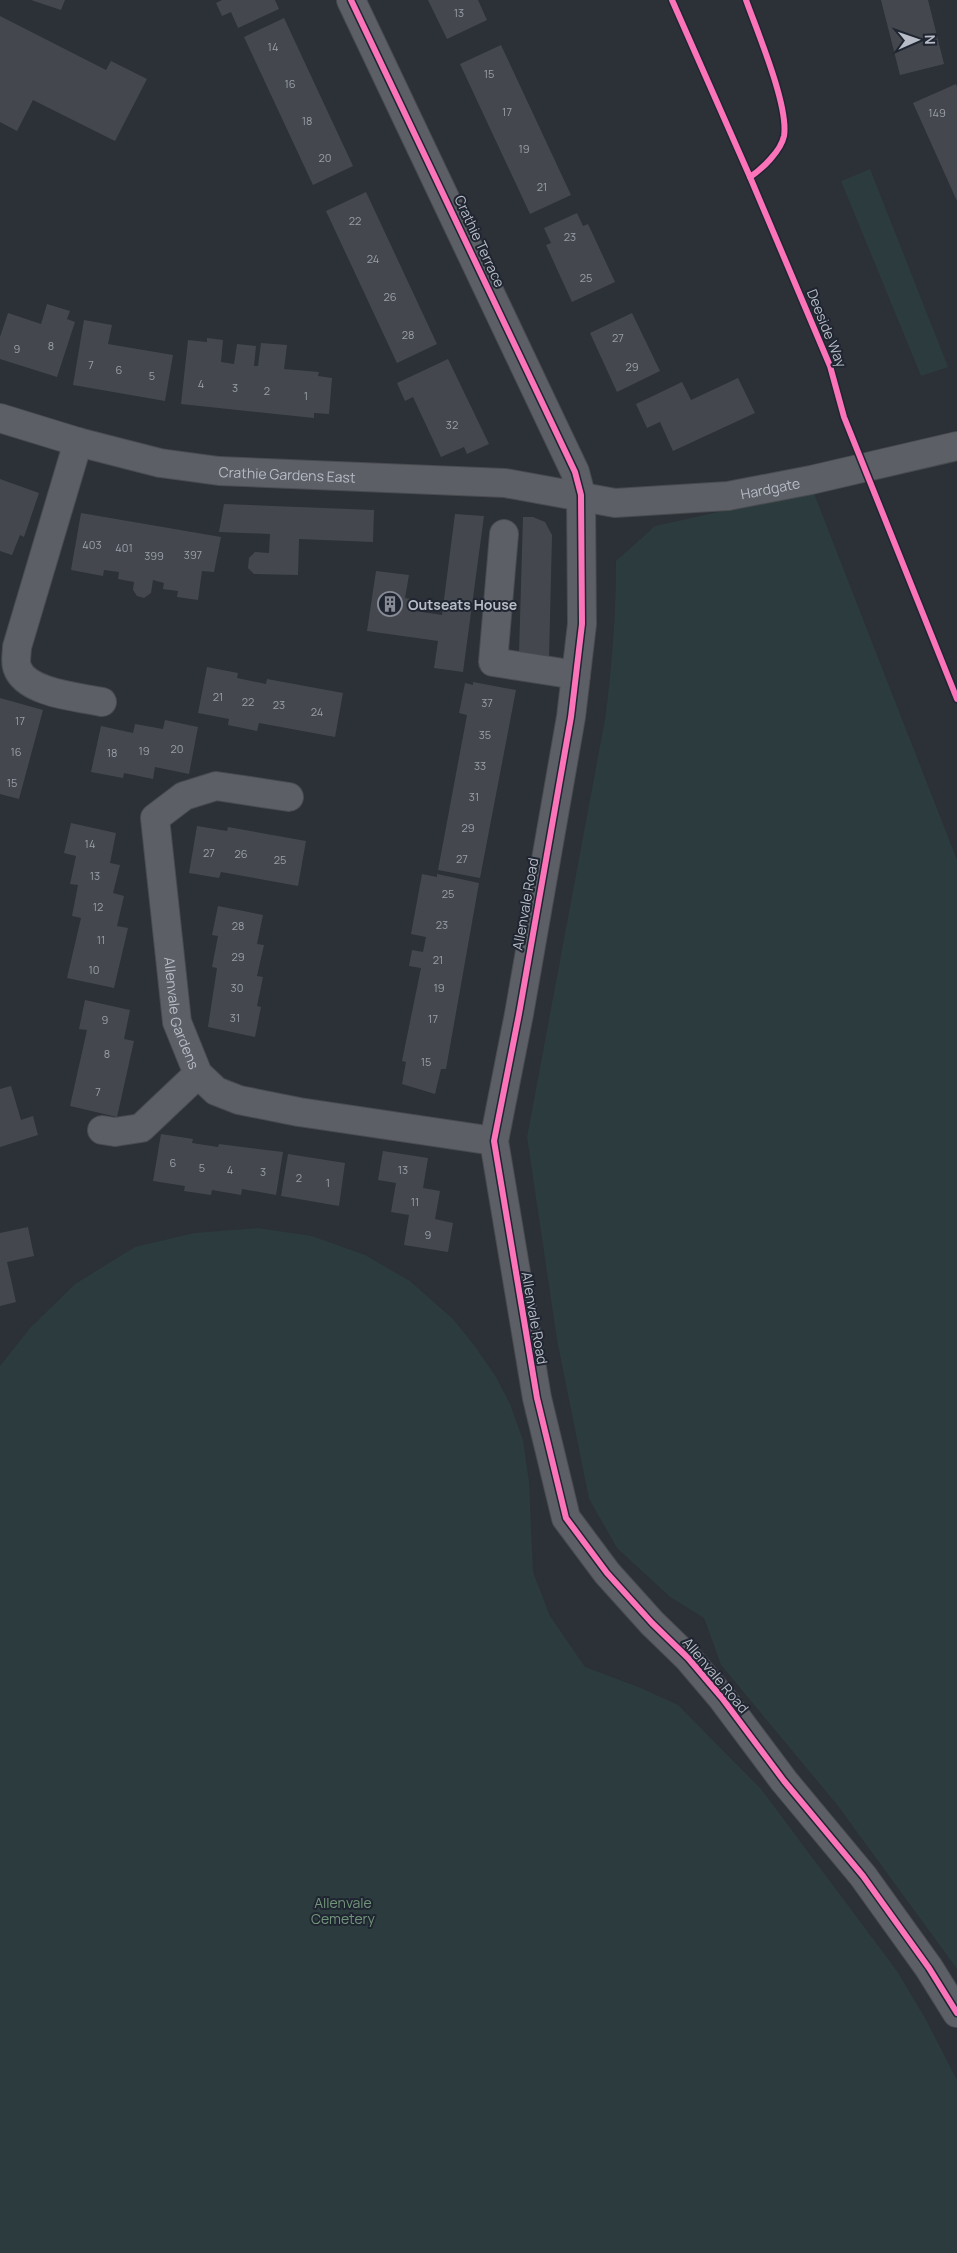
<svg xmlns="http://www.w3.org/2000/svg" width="957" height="2253" font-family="Manrope,sans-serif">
  <rect width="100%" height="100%" fill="#2c3037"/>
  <g fill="#2c3b3d">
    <path d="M 870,169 L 948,367 L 921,376 L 841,181 Z"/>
    <path d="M 813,491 L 957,860 L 957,1969 L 838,1806 L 721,1665 L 704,1618 L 670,1597 L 617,1548 L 589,1499 L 557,1340 L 527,1137 L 605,719 C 612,666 616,614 616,561 L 655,526 Z"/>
    <path d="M 258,1228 L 312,1236 L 365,1255 L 410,1281 L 453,1319 L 474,1345 L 496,1377 L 510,1404 L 523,1440 L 529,1482 L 533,1572 L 550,1616 L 585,1667 L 641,1688 L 678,1705 L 761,1789 L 897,1971 L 925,2018 L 957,2080 L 957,2253 L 0,2253 L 0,1366 L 30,1328 L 75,1284 L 135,1247 L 194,1233 Z"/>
  </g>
  <g fill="#44484e">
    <path d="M 31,0 L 65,0 L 61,10 Z"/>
    <path d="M 222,0 L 275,0 L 279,9 L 238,28 L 231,12 L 222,16 L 216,3 Z"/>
    <path d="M 428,0 L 478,0 L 487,20 L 447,39 Z"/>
    <path d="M 881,0 L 928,0 L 944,64 L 900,75 Z"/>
    <path d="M 0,16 L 106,70 L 111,61 L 147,79 L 115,141 L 33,100 L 17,131 L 0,122 Z"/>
    <path d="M 284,18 L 353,166 L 313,185 L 244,37 Z"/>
    <path d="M 501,45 L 571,195 L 530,214 L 460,64 Z"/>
    <path d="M 956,84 L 957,87 L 957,201 L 913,103 Z"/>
    <path d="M 366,192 L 437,344 L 397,363 L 326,211 Z"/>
    <path d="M 577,213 L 583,226 L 588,224 L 615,282 L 572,302 L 546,245 L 551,243 L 544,228 Z"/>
    <path d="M 47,304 L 70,311 L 67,319 L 75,322 L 57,377 L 0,359 L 0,337 L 8,313 L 41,324 Z"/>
    <path d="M 632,313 L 660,371 L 617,392 L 590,333 Z"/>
    <path d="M 84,320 L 112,325 L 108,344 L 173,355 L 165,401 L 73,385 Z"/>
    <path d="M 207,338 L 223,340 L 221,362 L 234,364 L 237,344 L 256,346 L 254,366 L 258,366 L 261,343 L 287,345 L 284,369 L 319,372 L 318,376 L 332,378 L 329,414 L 314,413 L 314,418 L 181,404 L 188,340 L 207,342 Z"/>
    <path d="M 448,359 L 489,444 L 467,454 L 464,447 L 441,457 L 413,397 L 405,401 L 397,383 Z"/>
    <path d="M 738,378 L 755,413 L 673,451 L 660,422 L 647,428 L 636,404 L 682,382 L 691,400 Z"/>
    <path d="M 0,479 L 39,493 L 24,537 L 20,535 L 12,555 L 0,551 Z"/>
    <path d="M 224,504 L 374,510 L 373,542 L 299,539 L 298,575 L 254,574 L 248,568 L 249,558 L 255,552 L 269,553 L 270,534 L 219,532 Z"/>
    <path d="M 81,513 L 221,537 L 214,572 L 202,571 L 198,600 L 177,597 L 178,591 L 163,589 L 164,583 L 153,580 L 151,593 L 144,598 L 137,596 L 133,590 L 134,582 L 118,579 L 119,572 L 104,570 L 103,576 L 71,570 Z"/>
    <path d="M 455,514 L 484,516 L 463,672 L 434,668 L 438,641 L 367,631 L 376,571 L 409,575 L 405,598 L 411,599 L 409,610 L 442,615 Z"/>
    <path d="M 523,517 L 533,517 L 545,522 L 552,535 L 549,659 L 519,654 Z"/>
    <path d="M 207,667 L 238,673 L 237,678 L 266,684 L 267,679 L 343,693 L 335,737 L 259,723 L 257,731 L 228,725 L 229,719 L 198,713 Z"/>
    <path d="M 473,682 L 516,690 L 480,878 L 438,870 L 467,715 L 459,713 L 465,683 L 473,685 Z"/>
    <path d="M 0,698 L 43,710 L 19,799 L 0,794 Z"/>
    <path d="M 165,720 L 198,727 L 189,774 L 155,767 L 153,779 L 124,773 L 123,778 L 91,772 L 101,726 L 133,733 L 135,724 L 163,729 Z"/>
    <path d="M 71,823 L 116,833 L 110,863 L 120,865 L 113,893 L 124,896 L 117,926 L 128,928 L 114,988 L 67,978 L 81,918 L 72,916 L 78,885 L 70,884 L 76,856 L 64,853 Z"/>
    <path d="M 197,826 L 227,831 L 228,827 L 306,841 L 298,886 L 221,872 L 219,878 L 189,873 Z"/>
    <path d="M 422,874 L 437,877 L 437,874 L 479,883 L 446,1069 L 441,1069 L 435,1094 L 402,1084 L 406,1062 L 402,1061 L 421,968 L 409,966 L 412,950 L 423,952 L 426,937 L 411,934 Z"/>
    <path d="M 218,906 L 263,915 L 257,944 L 264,945 L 257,976 L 263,977 L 257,1006 L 261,1007 L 255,1037 L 208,1027 L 217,968 L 212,967 L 218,936 L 212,935 Z"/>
    <path d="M 85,1000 L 130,1010 L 124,1039 L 134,1041 L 117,1117 L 70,1106 L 87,1030 L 79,1029 Z"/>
    <path d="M 11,1086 L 21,1120 L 33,1116 L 38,1135 L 0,1147 L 0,1089 Z"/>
    <path d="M 161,1134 L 193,1139 L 192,1143 L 218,1147 L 219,1144 L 283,1152 L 276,1195 L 242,1189 L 241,1195 L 212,1190 L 211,1195 L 184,1191 L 185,1186 L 153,1181 Z"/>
    <path d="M 383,1151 L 428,1158 L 423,1188 L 440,1191 L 435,1219 L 453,1223 L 448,1252 L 404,1245 L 409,1215 L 391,1212 L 396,1183 L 378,1180 Z"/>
    <path d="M 288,1154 L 345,1163 L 339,1206 L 281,1196 Z"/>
    <path d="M 28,1227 L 34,1256 L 7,1262 L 16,1302 L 0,1306 L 0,1233 Z"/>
  </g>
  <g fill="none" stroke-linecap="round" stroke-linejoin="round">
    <defs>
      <g id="minor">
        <path d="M 351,0 L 575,472 L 581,495 L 582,624 L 571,717 L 519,1014 L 494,1141 L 537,1398 L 566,1518 L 607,1573 L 652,1623 L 688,1658 L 722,1698 L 784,1781 L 863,1876 L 929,1968 L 957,2013"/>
        <path id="s1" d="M 0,418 L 78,442 L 160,463 L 219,471 L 505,483 L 615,503 L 728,496 L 811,480 L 957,446"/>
        <path d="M 78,442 L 17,647 C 17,653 15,661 17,667 C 25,693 78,697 102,702"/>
        <path d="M 504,534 L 493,662 L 576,675"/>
        <path id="s2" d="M 289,797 L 216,786 L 184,796 L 155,818 L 177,1022 L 198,1074 L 216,1091 L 239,1100 L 299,1112 L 494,1141"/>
        <path d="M 102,1130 L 115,1132 L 141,1128 L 198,1074"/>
      </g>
    </defs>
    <use href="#minor" stroke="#484b50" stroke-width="30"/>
    <use href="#minor" stroke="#5c5f65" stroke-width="28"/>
    <defs>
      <g id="cycleway">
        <path d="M 351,0 L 575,472 L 581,495 L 582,624 L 571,717 L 519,1014 L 494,1141 L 537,1398 L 566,1518 L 607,1573 L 652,1623 L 688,1658 L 722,1698 L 784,1781 L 863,1876 L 929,1968 L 957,2013"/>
        <path d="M 672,0 L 750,177 L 830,366 L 844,417 L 957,699"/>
        <path d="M 746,0 C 757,31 789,106 784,136 C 781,151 762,169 750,177"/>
      </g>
    </defs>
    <use href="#cycleway" stroke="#202631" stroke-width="9"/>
    <use href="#cycleway" stroke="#fb73b8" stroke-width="6"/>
  </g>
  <defs>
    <symbol id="building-ring" viewBox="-11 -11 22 22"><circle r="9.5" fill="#202631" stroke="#868b95" stroke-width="1.5"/><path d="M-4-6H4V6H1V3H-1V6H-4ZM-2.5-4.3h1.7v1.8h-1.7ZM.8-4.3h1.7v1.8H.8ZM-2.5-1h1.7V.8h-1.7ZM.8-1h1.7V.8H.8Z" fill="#868b95"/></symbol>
  </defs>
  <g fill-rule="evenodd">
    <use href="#building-ring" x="376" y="590" width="28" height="28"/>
  </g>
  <g text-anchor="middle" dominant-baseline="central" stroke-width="4" stroke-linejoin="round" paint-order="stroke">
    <g font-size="11" fill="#9a9fa9">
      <text x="459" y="12">13</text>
      <text x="273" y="46">14</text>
      <text x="489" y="73">15</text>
      <text x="290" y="83">16</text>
      <text x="507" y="111">17</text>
      <text x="937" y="112">149</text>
      <text x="307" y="120">18</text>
      <text x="524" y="148">19</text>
      <text x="325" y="157">20</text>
      <text x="542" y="186">21</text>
      <text x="355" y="220">22</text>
      <text x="570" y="236">23</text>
      <text x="373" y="258">24</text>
      <text x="586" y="277">25</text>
      <text x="390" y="296">26</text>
      <text x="408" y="334">28</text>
      <text x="618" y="337">27</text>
      <text x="51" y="345">8</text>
      <text x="17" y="348">9</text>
      <text x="91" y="364">7</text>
      <text x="632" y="366">29</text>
      <text x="119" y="369">6</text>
      <text x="152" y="375">5</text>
      <text x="201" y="383">4</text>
      <text x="235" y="387">3</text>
      <text x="267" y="390">2</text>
      <text x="306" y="395">1</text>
      <text x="452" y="424">32</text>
      <text x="92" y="544">403</text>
      <text x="124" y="547">401</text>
      <text x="193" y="554">397</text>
      <text x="154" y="555">399</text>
      <text x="218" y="696">21</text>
      <text x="248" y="701">22</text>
      <text x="487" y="702">37</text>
      <text x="279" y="704">23</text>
      <text x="317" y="711">24</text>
      <text x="20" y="720">17</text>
      <text x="485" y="734">35</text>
      <text x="177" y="748">20</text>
      <text x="144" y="750">19</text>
      <text x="16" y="751">16</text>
      <text x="112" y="752">18</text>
      <text x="480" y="765">33</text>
      <text x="12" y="782">15</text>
      <text x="474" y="796">31</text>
      <text x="468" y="827">29</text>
      <text x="90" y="843">14</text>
      <text x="209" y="852">27</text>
      <text x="241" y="853">26</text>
      <text x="462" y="858">27</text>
      <text x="280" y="859">25</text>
      <text x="95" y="875">13</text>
      <text x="448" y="893">25</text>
      <text x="98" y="906">12</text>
      <text x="442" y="924">23</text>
      <text x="238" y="925">28</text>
      <text x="101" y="939">11</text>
      <text x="238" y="956">29</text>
      <text x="438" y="959">21</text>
      <text x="94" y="969">10</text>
      <text x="237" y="987">30</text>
      <text x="439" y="987">19</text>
      <text x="235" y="1017">31</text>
      <text x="433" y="1018">17</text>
      <text x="105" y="1019">9</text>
      <text x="107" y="1053">8</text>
      <text x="426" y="1061">15</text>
      <text x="98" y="1091">7</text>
      <text x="173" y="1162">6</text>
      <text x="202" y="1167">5</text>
      <text x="230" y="1169">4</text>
      <text x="403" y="1169">13</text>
      <text x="263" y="1171">3</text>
      <text x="299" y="1177">2</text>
      <text x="328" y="1182">1</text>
      <text x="415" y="1201">11</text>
      <text x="428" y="1234">9</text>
    </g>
    <g font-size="14" fill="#b7bcc7" stroke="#202631">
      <text transform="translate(480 241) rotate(65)">Crathie Terrace</text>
      <text transform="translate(827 328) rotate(68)">Deeside Way</text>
      <text stroke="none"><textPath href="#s1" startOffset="294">Crathie Gardens East</textPath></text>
      <text stroke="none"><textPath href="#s1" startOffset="780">Hardgate</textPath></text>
      <text transform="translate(525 904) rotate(-80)">Allenvale Road</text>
      <text stroke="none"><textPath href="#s2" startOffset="341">Allenvale Gardens</textPath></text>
      <text transform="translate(535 1318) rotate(80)">Allenvale Road</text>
      <text transform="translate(716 1675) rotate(50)">Allenvale Road</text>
    </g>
    <g font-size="14" font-weight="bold" fill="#b7bcc7" stroke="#202631" text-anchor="start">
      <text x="408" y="604">Outseats House</text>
    </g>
    <g font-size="14" fill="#71957a" stroke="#202631">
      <text x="343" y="1902">Allenvale<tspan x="343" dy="16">Cemetery</tspan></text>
    </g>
  </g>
  <g transform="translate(917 40) rotate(88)" stroke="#202631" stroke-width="4" paint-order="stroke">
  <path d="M0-4L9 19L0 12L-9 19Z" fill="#b7bcc7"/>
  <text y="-8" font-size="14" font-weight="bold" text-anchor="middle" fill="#b7bcc7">N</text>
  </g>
</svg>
